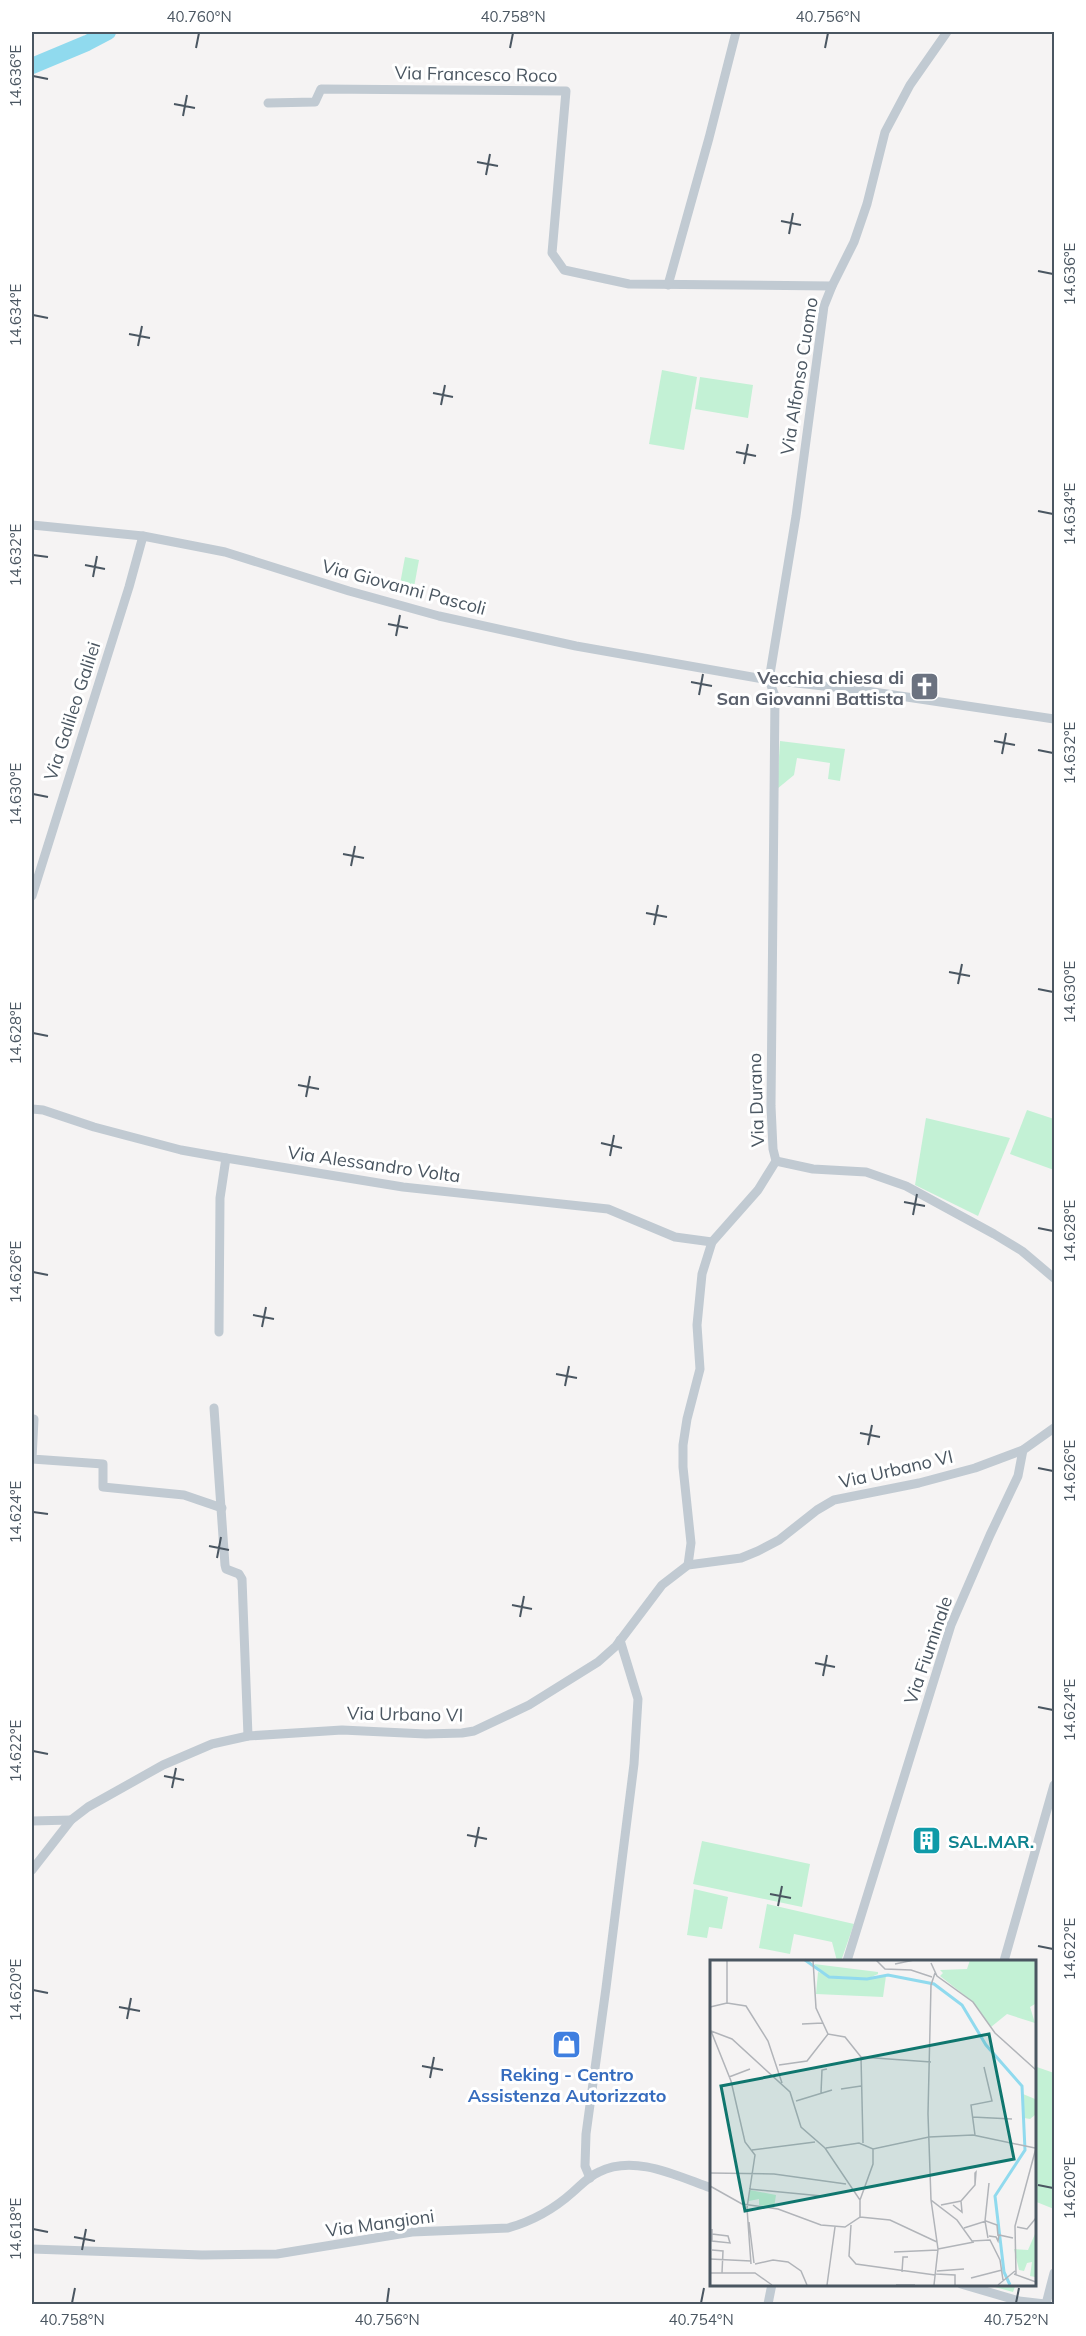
<svg xmlns="http://www.w3.org/2000/svg" width="1086" height="2336" font-family="Mulish,sans-serif">
  <rect width="100%" height="100%" fill="#f5f3f3"/>
  <g fill="#c3f1d5">
    <path d="M 662,370 L 697,377 L 684,450 L 649,444 Z"/>
    <path d="M 700,377 L 753,385 L 748,418 L 695,409 Z"/>
    <path d="M 405,557 L 419,560 L 414,587 L 400,584 Z"/>
    <path d="M 780,741 L 845,749 L 840,781 L 828,779 L 830,763 L 797,758 L 794,775 L 777,789 Z"/>
    <path d="M 1027,1110 L 1054,1119 L 1054,1170 L 1010,1154 Z"/>
    <path d="M 926,1118 L 1010,1138 L 978,1216 L 915,1185 Z"/>
    <path d="M 702,1841 L 810,1864 L 802,1907 L 693,1884 Z"/>
    <path d="M 694,1889 L 728,1897 L 722,1929 L 709,1927 L 707,1938 L 687,1935 Z"/>
    <path d="M 767,1904 L 854,1924 L 841,1961 L 837,1961 L 832,1942 L 794,1934 L 790,1954 L 759,1948 Z"/>
    <path d="M 1034,2066 L 1054,2073 L 1054,2209 L 1034,2201 Z"/>
    <path d="M 984,2284 L 1016,2284 L 1013,2292 Z"/>
  </g>
  <g fill="none" stroke-linecap="round" stroke-linejoin="round">
    <path stroke="#90daee" stroke-width="16" d="M 32,66 L 87,43 L 108,32"/>
    <g stroke="#c1cad2" stroke-width="9">
      <path d="M 268,103 L 315,102 L 321,89 L 566,91 L 552,253 L 564,270 L 629,284 L 832,286"/>
      <path d="M 668,285 L 709,138 L 736,32"/>
      <path d="M 32,525 L 143,536 L 225,552 L 349,591 L 439,616 L 576,646 L 769,680 L 860,690 L 1054,719"/>
      <path d="M 32,896 L 129,587 L 143,536"/>
      <path d="M 32,1109 L 43,1110 L 94,1127 L 181,1150 L 226,1158 L 403,1187 L 608,1209 L 675,1237 L 712,1242"/>
      <path d="M 776,1161 L 813,1169 L 866,1172 L 906,1186 L 994,1234 L 1022,1251 L 1054,1278"/>
      <path d="M 219,1332 L 220,1198 L 226,1158"/>
      <path d="M 214,1408 L 225,1565 L 226,1569 L 239,1574 L 242,1579 L 248,1736"/>
      <path d="M 34,1419 L 32,1459 L 103,1464 L 103,1487 L 184,1495 L 222,1508"/>
      <path d="M 688,1565 L 691,1543 L 683,1467 L 683,1445 L 687,1419 L 700,1369 L 697,1325 L 702,1274 L 712,1242 L 758,1190 L 776,1161 L 773,1149 L 771,1106 L 775,696 L 769,680 L 796,516 L 824,306 L 832,286 L 854,242 L 867,204 L 885,132 L 910,85 L 947,32"/>
      <path d="M 32,1821 L 71,1820"/>
      <path d="M 32,1870 L 71,1820 L 88,1807 L 163,1765 L 212,1744 L 248,1736 L 342,1730 L 426,1734 L 462,1733 L 474,1731 L 529,1705 L 598,1662 L 616,1646 L 662,1585 L 688,1565 L 741,1558 L 758,1551 L 779,1540 L 817,1510 L 834,1500 L 919,1483 L 975,1468 L 1023,1450 L 1054,1428"/>
      <path d="M 847,1961 L 951,1625 L 990,1535 L 1018,1476 L 1023,1450"/>
      <path d="M 1004,1961 L 1054,1785"/>
      <path d="M 590,2178 L 585,2166 L 586,2134 L 606,1988 L 634,1764 L 638,1699 L 620,1640"/>
      <path d="M 32,2249 L 202,2255 L 277,2254 L 412,2232 L 508,2228 C 533,2221 554,2209 573,2192 C 581,2185 589,2176 599,2172 C 634,2154 677,2176 711,2188"/>
      <path d="M 961,2284 L 1019,2301 L 1045,2304"/>
      <path d="M 768,2304 L 772,2284"/>
      <path d="M 1046,2304 L 1054,2273"/>
    </g>
  </g>
  <path fill="none" stroke="#4a5661" stroke-width="2" d="M 196,48 L 199,33M 510,48 L 513,33M 825,48 L 828,33M 33,76 L 48,79M 174,104 L 195,108M 183,116 L 187,95M 477,162 L 498,166M 486,175 L 490,154M 781,221 L 801,225M 789,234 L 793,213M 1038,271 L 1053,274M 33,315 L 48,318M 129,334 L 150,338M 138,346 L 142,326M 433,393 L 453,397M 441,405 L 445,385M 736,452 L 756,456M 744,464 L 748,444M 1038,511 L 1053,514M 33,555 L 48,557M 85,565 L 105,569M 93,577 L 97,556M 388,624 L 408,628M 396,636 L 400,615M 691,682 L 712,686M 699,695 L 703,674M 994,741 L 1015,745M 1038,750 L 1053,753M 1002,754 L 1006,733M 33,794 L 48,797M 343,854 L 364,858M 351,866 L 355,846M 646,913 L 667,917M 654,925 L 658,905M 949,972 L 970,976M 958,984 L 962,964M 1038,989 L 1053,992M 33,1033 L 48,1036M 298,1085 L 319,1089M 306,1097 L 310,1076M 601,1143 L 622,1148M 610,1156 L 614,1135M 904,1202 L 925,1206M 913,1215 L 917,1194M 1038,1228 L 1053,1231M 33,1272 L 48,1275M 253,1315 L 274,1319M 262,1327 L 266,1307M 556,1374 L 577,1378M 565,1386 L 569,1366M 860,1433 L 880,1437M 868,1445 L 872,1425M 1038,1468 L 1053,1471M 33,1512 L 48,1514M 209,1546 L 229,1550M 217,1558 L 221,1537M 512,1605 L 532,1609M 520,1617 L 524,1596M 815,1663 L 835,1667M 823,1676 L 827,1655M 1038,1707 L 1053,1710M 33,1751 L 48,1754M 164,1776 L 184,1780M 172,1788 L 176,1768M 467,1835 L 487,1839M 475,1847 L 479,1827M 770,1894 L 791,1898M 778,1906 L 782,1886M 1038,1946 L 1053,1949M 33,1990 L 48,1993M 119,2007 L 140,2011M 127,2019 L 131,1998M 422,2066 L 443,2070M 430,2078 L 434,2057M 1038,2185 L 1053,2188M 33,2229 L 48,2232M 74,2237 L 95,2241M 82,2250 L 86,2229M 72,2303 L 75,2288M 387,2303 L 389,2288M 701,2303 L 704,2288M 1016,2303 L 1019,2288"/>
  <defs>
    <symbol id="church-square" viewBox="-11 -11 22 22"><rect x="-9" y="-9" width="18" height="18" rx="4" fill="#6b7280" stroke="#fff"/><path d="M-1.2-6h2.4v3.5h3.3v2.4h-3.3V6h-2.4V-.1h-3.3v-2.4h3.3Z" fill="#fff"/></symbol>
    <symbol id="building-square" viewBox="-11 -11 22 22"><rect x="-9" y="-9" width="18" height="18" rx="4" fill="#0f9aa8" stroke="#fff"/><path d="M-4-6H4V6H1V3H-1V6H-4ZM-2.5-4.3h1.7v1.8h-1.7ZM.8-4.3h1.7v1.8H.8ZM-2.5-1h1.7V.8h-1.7ZM.8-1h1.7V.8H.8Z" fill="#fff"/></symbol>
    <symbol id="shop-square" viewBox="-11 -11 22 22"><rect x="-9" y="-9" width="18" height="18" rx="4" fill="#3f7fe0" stroke="#fff"/><path d="M-5-2.5h2.3a2.7 3.5 0 0 1 5.4 0H5L5.5 6h-11ZM-1.5-2.5h3a1.5 2.3 0 0 0-3 0Z" fill="#fff"/></symbol>
  </defs>
  <g fill-rule="evenodd">
    <use href="#church-square" x="908" y="670" width="33" height="33"/>
    <use href="#building-square" x="910" y="1824" width="33" height="33"/>
    <use href="#shop-square" x="550" y="2028" width="33" height="33"/>
  </g>
  <g text-anchor="middle" dominant-baseline="central" stroke-width="6" stroke-linejoin="round" paint-order="stroke">
    <g font-size="18" fill="#4a5661" stroke="#fff">
      <text transform="translate(476 74) rotate(1)">Via Francesco Roco</text>
      <text transform="translate(799 376) rotate(-81)">Via Alfonso Cuomo</text>
      <text transform="translate(404 587) rotate(15)">Via Giovanni Pascoli</text>
      <text transform="translate(72 711) rotate(-72)">Via Galileo Galilei</text>
      <text transform="translate(756 1100) rotate(-92)">Via Durano</text>
      <text transform="translate(374 1164) rotate(8)">Via Alessandro Volta</text>
      <text transform="translate(896 1469) rotate(-13)">Via Urbano VI</text>
      <text transform="translate(928 1650) rotate(-71)">Via Fiuminale</text>
      <text transform="translate(405 1714) rotate(1)">Via Urbano VI</text>
      <text transform="translate(380 2223) rotate(-8)">Via Mangioni</text>
    </g>
    <g font-size="18" font-weight="bold" fill="#5b616d" stroke="#fff" text-anchor="end">
      <text x="904" y="677">Vecchia chiesa di<tspan x="904" dy="21">San Giovanni Battista</tspan></text>
    </g>
    <g font-size="18" font-weight="bold" fill="#0d838f" stroke="#fff" text-anchor="start">
      <text x="948" y="1841">SAL.MAR.</text>
    </g>
    <g font-size="18" font-weight="bold" fill="#366cbe" stroke="#fff">
      <text x="567" y="2074">Reking - Centro<tspan x="567" dy="21">Assistenza Autorizzato</tspan></text>
    </g>
  </g>
  <g transform="translate(710 1960)">
    <rect width="326" height="326" fill="#f5f3f3"/>
    <path d="M 260,0 L 325,0 L 325,44 L 320,47 L 325,63 L 297,54 L 281,67 L 263,42 L 230,16 L 233,13 L 230,10 L 257,9 ZM 104,4 L 168,12 L 168,14 L 159,18 L 118,16 ZM 108,12 L 131,19 L 176,16 L 173,37 L 106,34 ZM 313,134 L 325,139 L 325,155 L 320,159 L 314,158 ZM 40,230 L 66,235 L 64,248 L 49,245 L 49,239 L 39,241 ZM 325,274 L 325,317 L 320,316 L 322,302 L 317,303 L 314,311 L 309,310 L 304,289 L 318,290 Z" fill="#c3f1d5"/>
    <path fill="none" stroke="#90daee" stroke-width="3" d="M 95,0 L 119,17 L 157,19 L 178,15 L 224,24 L 252,45 L 276,85 L 312,126 L 315,190 L 285,236 L 294,312 L 300,325"/>
    <path fill="none" stroke="#b1b4b9" stroke-width="1.5" d="M 103,0 L 106,48 L 118,74M 166,0 L 175,9 L 201,10 L 222,17M 221,3 L 227,16 L 263,42 L 285,73 L 326,110M 185,4 L 204,0M 225,13 L 221,25 L 218,154 L 221,240 L 247,260 L 262,281 L 280,280 L 290,300 L 293,320M 17,43 L 17,0M 0,47 L 17,43 L 36,46 L 58,81 L 72,123M 92,64 L 113,63M 1,71 L 21,121 L 35,182 L 45,195 L 37,248 L 41,304M 151,97 L 153,183M 69,105 L 97,101 L 118,74 L 135,77 L 151,97 L 221,102M 19,117 L 40,109M 131,129 L 151,126M 111,133 L 112,110 L 117,109M 86,141 L 122,130M 262,157 L 302,159M 265,175 L 261,145 L 282,141 L 274,107M 116,188 L 149,183 L 163,189 L 219,177 L 263,175 L 325,188M 42,190 L 105,182M 0,213 L 64,214 L 136,224M 0,226 L 32,244 L 68,249 L 111,265 L 135,267 L 150,257 L 150,240 L 115,188 L 91,167 L 80,132 L 22,79 L 1,71M 39,229 L 112,236M 150,240 L 163,204 L 163,189M 221,240 L 228,289 L 224,325M 231,245 L 251,241 L 265,225 L 266,212 L 265,213 L 265,225M 243,245 L 252,252 L 251,241M 150,257 L 180,260 L 227,282M 39,262 L 44,303M 141,265 L 139,296 L 146,304 L 225,315M 307,267 L 317,269 L 326,258M 254,268 L 276,261 L 287,265 L 288,276M 2,274 L 18,276 L 20,283 L 2,281 L 2,269M 279,276 L 286,277 L 288,281 L 289,275 L 303,278M 278,278 L 275,261 L 279,223M 228,289 L 264,282M 2,290 L 13,291 L 12,313M 184,292 L 228,290M 0,299 L 41,301M 45,304 L 63,300 L 78,302 L 91,311 L 97,325M 227,311 L 254,309M 192,312 L 193,297 L 198,297M 0,313 L 45,313 L 62,325M 226,314 L 245,315 L 245,325M 304,314 L 326,322M 306,314 L 305,266 L 326,188M 261,318 L 292,310M 117,325 L 125,267M 186,325 L 205,325M 288,325 L 305,311"/>
    <path fill="#0f766e" fill-opacity="0.15" stroke="#0f766e" stroke-width="3" d="M 279,74 L 304,199 L 35,251 L 11,126 Z"/>
    <rect width="326" height="326" fill="none" stroke="#4a5661" stroke-width="3"/>
  </g>
  <rect width="1086" height="2336" fill="none" stroke="#ffffff" stroke-width="66"/>
  <rect x="33" y="33" width="1020" height="2270" fill="none" stroke="#4a5661" stroke-width="2"/>
  <g font-size="15" text-anchor="middle" fill="#4a5661">
    <text x="199" y="22">40.760°N</text>
    <text x="513" y="22">40.758°N</text>
    <text x="828" y="22">40.756°N</text>
    <text transform="translate(16 76) rotate(-90)" y="5">14.636°E</text>
    <text transform="translate(1070 274) rotate(-90)" y="5">14.636°E</text>
    <text transform="translate(16 315) rotate(-90)" y="5">14.634°E</text>
    <text transform="translate(1070 514) rotate(-90)" y="5">14.634°E</text>
    <text transform="translate(16 555) rotate(-90)" y="5">14.632°E</text>
    <text transform="translate(1070 753) rotate(-90)" y="5">14.632°E</text>
    <text transform="translate(16 794) rotate(-90)" y="5">14.630°E</text>
    <text transform="translate(1070 992) rotate(-90)" y="5">14.630°E</text>
    <text transform="translate(16 1033) rotate(-90)" y="5">14.628°E</text>
    <text transform="translate(1070 1231) rotate(-90)" y="5">14.628°E</text>
    <text transform="translate(16 1272) rotate(-90)" y="5">14.626°E</text>
    <text transform="translate(1070 1471) rotate(-90)" y="5">14.626°E</text>
    <text transform="translate(16 1512) rotate(-90)" y="5">14.624°E</text>
    <text transform="translate(1070 1710) rotate(-90)" y="5">14.624°E</text>
    <text transform="translate(16 1751) rotate(-90)" y="5">14.622°E</text>
    <text transform="translate(1070 1949) rotate(-90)" y="5">14.622°E</text>
    <text transform="translate(16 1990) rotate(-90)" y="5">14.620°E</text>
    <text transform="translate(1070 2188) rotate(-90)" y="5">14.620°E</text>
    <text transform="translate(16 2229) rotate(-90)" y="5">14.618°E</text>
    <text x="72" y="2325">40.758°N</text>
    <text x="387" y="2325">40.756°N</text>
    <text x="701" y="2325">40.754°N</text>
    <text x="1016" y="2325">40.752°N</text>
  </g>
</svg>
